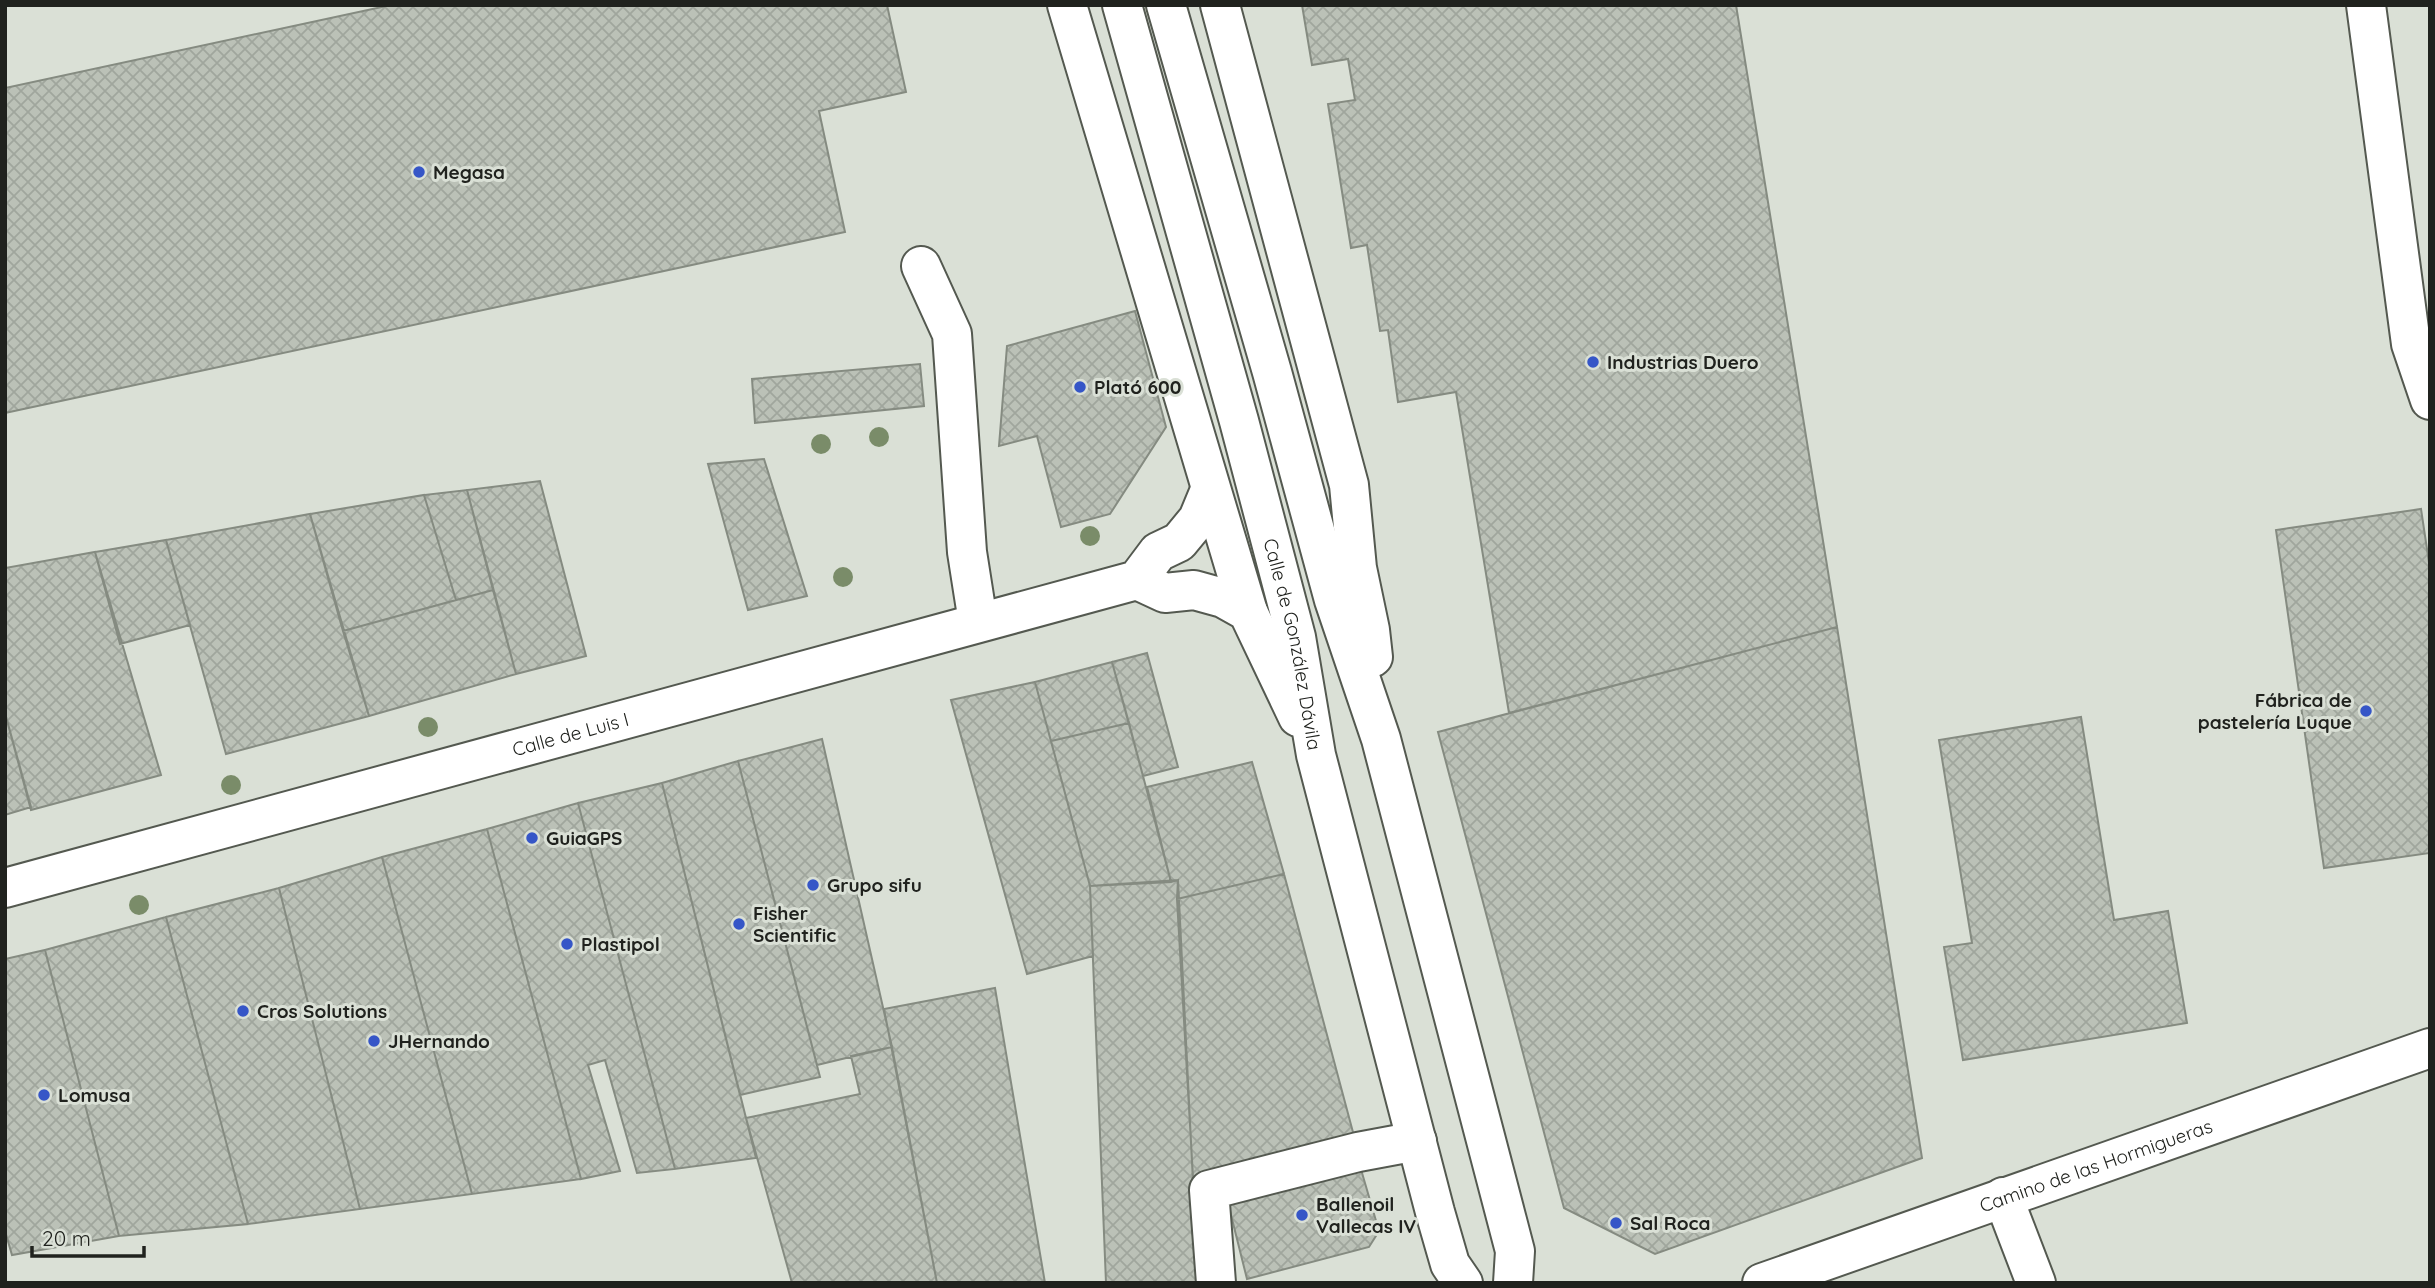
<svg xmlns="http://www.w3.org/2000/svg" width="2435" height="1288" font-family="Quicksand,sans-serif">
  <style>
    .building { fill: url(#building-cross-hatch); stroke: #858b81; stroke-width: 2 }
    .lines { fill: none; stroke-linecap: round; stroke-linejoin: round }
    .minor-casing { stroke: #545950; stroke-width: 42 }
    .minor { stroke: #fff; stroke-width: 38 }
    .tree { fill: #7a8c69 }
    .poi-dot { fill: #3656c7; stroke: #dae0d6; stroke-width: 2.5 }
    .labels { text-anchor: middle; stroke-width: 6; stroke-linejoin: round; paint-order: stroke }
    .poi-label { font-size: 19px; font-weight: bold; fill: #20221e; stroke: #dae0d6; text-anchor: start }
    .street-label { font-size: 19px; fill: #20221e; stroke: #dae0d6 }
  </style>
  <defs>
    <pattern id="building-cross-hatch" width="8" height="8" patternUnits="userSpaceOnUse" patternTransform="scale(1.75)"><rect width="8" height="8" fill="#bbc1b7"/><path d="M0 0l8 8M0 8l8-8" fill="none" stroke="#a0a69d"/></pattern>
  </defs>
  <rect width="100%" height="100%" fill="#dae0d6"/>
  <!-- building -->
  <path class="building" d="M 391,5 L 887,5 L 906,92 L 819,111 L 845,232 L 5,413 L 5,88 Z
    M 1302,5 L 1736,5 L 1837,627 L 1509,713 L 1456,392 L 1398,402 L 1388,330 L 1380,331 L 1367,245 L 1351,248 L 1328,104 L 1355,100 L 1348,59 L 1312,65 Z
    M 1135,311 L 1166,427 L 1110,514 L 1061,527 L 1037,436 L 999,446 L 1007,346 Z
    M 920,364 L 924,406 L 755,423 L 752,379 Z
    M 764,459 L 807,596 L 748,610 L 708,464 Z
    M 540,481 L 586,656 L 516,674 L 467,490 Z
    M 467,490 L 493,590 L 456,600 L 424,495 Z
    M 424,495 L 456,600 L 343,631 L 310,514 Z
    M 2421,509 L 2430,569 L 2430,853 L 2324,868 L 2276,530 Z
    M 310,514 L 369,716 L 226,754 L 166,540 Z
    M 166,540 L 190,625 L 120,644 L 95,552 Z
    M 95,552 L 161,775 L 31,810 L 5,713 L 5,568 Z
    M 493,590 L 516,674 L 369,716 L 343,631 Z
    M 1837,627 L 1922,1158 L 1655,1254 L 1564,1208 L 1438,732 Z
    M 1147,653 L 1178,767 L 1143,776 L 1112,662 Z
    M 1112,662 L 1129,723 L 1051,741 L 1035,682 Z
    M 1035,682 L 1090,886 L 1093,956 L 1027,974 L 951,700 Z
    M 5,713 L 31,807 L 5,815 Z
    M 2081,717 L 2114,920 L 2168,911 L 2187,1023 L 1963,1060 L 1944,947 L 1972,943 L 1939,740 Z
    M 1129,723 L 1171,882 L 1090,886 L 1051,741 Z
    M 822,739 L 892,1047 L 817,1065 L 738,761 Z
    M 738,761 L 820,1077 L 740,1095 L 662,783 Z
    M 1252,762 L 1284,874 L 1177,899 L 1178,880 L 1171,882 L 1147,787 Z
    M 662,783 L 746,1118 L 756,1158 L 675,1169 L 578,803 Z
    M 578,803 L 675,1169 L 637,1173 L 605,1060 L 588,1065 L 620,1171 L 581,1179 L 487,829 Z
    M 487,829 L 581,1179 L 472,1194 L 382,857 Z
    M 382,857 L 472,1194 L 360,1209 L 279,888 Z
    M 1284,874 L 1354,1136 L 1193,1177 L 1177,899 Z
    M 1178,880 L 1198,1283 L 1106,1283 L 1090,886 Z
    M 279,888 L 360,1209 L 248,1224 L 166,917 Z
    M 166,917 L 248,1224 L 119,1236 L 45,950 Z
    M 45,950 L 119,1236 L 12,1255 L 5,1231 L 5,959 Z
    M 995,988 L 1045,1283 L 937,1283 L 884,1009 Z
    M 892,1047 L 937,1283 L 792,1283 L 746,1118 L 860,1094 L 851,1056 Z
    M 1360,1166 L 1379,1231 L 1369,1247 L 1247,1279 L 1227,1199 Z"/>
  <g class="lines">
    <defs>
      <g id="minor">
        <path d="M 1067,5 L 1248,612"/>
        <path id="s1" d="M 1122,5 L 1239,421 L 1296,637 L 1316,755 L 1435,1212 L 1450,1264 L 1463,1283"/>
        <path d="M 1166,5 L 1272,372 L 1334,600 L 1381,739 L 1515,1251 L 1513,1283"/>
        <path d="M 1220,5 L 1349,485 L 1357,568 L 1370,630 L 1373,657"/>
        <path d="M 2366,5 L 2411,344 L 2430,400"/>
        <path d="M 921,266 L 952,334 L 967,552 L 978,622"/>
        <path d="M 1137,580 L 1165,593 L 1194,590 L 1223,598 L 1248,612 L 1298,717"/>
        <path id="s2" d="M 5,888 L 1137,580 L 1158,552 L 1179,542 L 1198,519 L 1210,490"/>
        <path d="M 2003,1197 L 2036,1283"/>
        <path d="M 1216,1283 L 1209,1190 L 1358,1152 L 1417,1141"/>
        <path id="s3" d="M 1762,1283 L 2430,1048"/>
      </g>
    </defs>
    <!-- minor casing -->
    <use href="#minor" class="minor-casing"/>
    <!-- minor -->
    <use href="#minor" class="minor"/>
  </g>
  <!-- trees -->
  <g class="tree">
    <circle cx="879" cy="437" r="10"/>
    <circle cx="821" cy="444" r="10"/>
    <circle cx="1090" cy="536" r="10"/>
    <circle cx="843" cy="577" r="10"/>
    <circle cx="428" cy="727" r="10"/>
    <circle cx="231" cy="785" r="10"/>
    <circle cx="139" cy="905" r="10"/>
  </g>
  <!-- markers -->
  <g class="poi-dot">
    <circle cx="419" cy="172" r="7"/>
    <circle cx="1593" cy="362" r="7"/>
    <circle cx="1080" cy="387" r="7"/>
    <circle cx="2366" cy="711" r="7"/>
    <circle cx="532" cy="838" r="7"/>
    <circle cx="813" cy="885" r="7"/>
    <circle cx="739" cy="924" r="7"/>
    <circle cx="567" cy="944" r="7"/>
    <circle cx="243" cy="1011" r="7"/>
    <circle cx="374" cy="1041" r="7"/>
    <circle cx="44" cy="1095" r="7"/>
    <circle cx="1302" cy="1215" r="7"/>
    <circle cx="1616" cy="1223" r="7"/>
  </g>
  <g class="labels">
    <!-- poi labels -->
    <g class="poi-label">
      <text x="433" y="179">Megasa</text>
      <text x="1607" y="369">Industrias Duero</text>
      <text x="1094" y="394">Plató 600</text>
      <text x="2352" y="707" text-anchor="end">Fábrica de<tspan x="2352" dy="22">pastelería Luque</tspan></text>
      <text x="546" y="845">GuiaGPS</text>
      <text x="827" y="892">Grupo sifu</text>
      <text x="753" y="920">Fisher<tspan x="753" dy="22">Scientific</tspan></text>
      <text x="581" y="951">Plastipol</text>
      <text x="257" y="1018">Cros Solutions</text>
      <text x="388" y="1048">JHernando</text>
      <text x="58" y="1102">Lomusa</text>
      <text x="1316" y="1211">Ballenoil<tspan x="1316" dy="22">Vallecas IV</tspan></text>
      <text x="1630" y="1230">Sal Roca</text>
    </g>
    <!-- street labels -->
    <g class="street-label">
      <text dy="7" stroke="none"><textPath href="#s1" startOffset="662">Calle de González Dávila</textPath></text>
      <text dy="7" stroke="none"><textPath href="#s2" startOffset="586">Calle de Luis I</textPath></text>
      <text dy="7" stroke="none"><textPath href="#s3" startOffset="354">Camino de las Hormigueras</textPath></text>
    </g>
  </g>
  <!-- border -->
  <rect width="2435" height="1288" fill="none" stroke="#20221e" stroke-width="14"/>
  <!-- scale -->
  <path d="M32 1246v10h112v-10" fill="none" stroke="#20221e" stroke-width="3.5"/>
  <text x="42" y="1246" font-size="21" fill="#20221e" stroke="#dae0d6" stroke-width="5" paint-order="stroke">20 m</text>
</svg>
